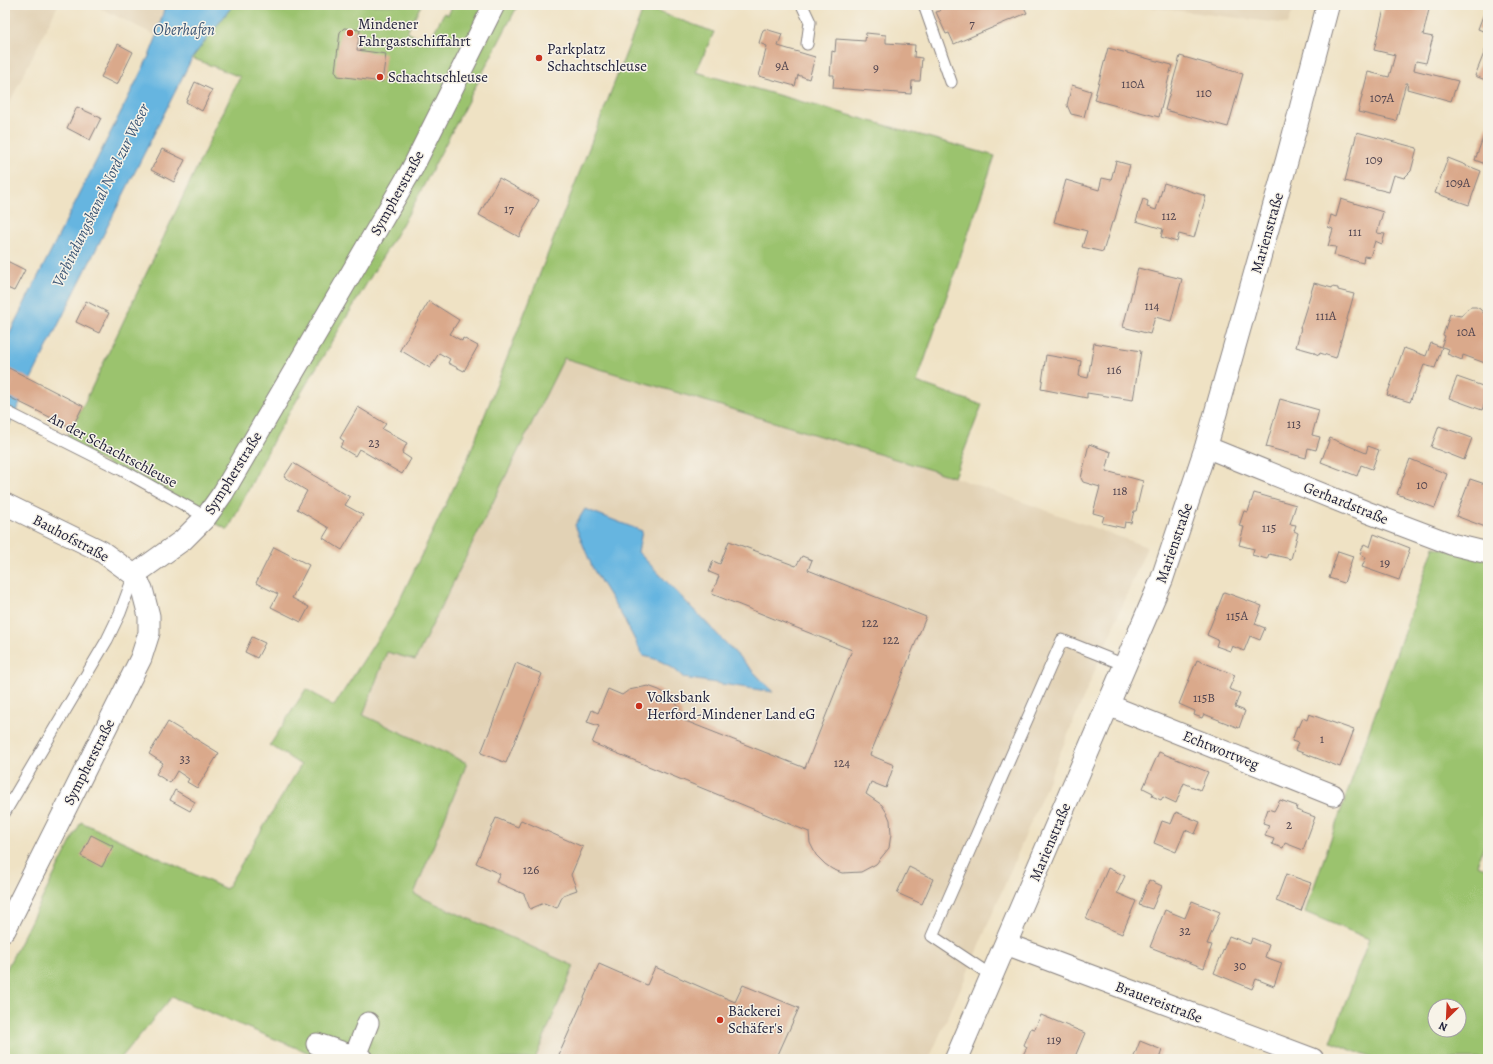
<svg xmlns="http://www.w3.org/2000/svg" width="1493" height="1064" font-family="Alegreya,serif">
  <style>
    .built { fill: #e2d2b5 }
    .green { fill: #9bc36e; stroke: #5e7254; fill-rule: evenodd }
    .water { fill: #66b5e0; stroke: #446c8e }
    .building { fill: #daa98b }
    .lines { fill: none; stroke-linecap: round; stroke-linejoin: round }
    .lane-casing { stroke: #888280; stroke-width: 13 }
    .street-casing { stroke: #888280; stroke-width: 23 }
    .primary-casing { stroke: #888280; stroke-width: 24 }
    .lane { stroke: #fff; stroke-width: 11 }
    .street { stroke: #fff; stroke-width: 21 }
    .primary { stroke: #fff; stroke-width: 22 }
    .poi-dot { fill: #c8321e; stroke: #f7f3e8; stroke-width: 1.5 }
    .labels { text-anchor: middle; stroke-width: 3; stroke-linejoin: round; paint-order: stroke }
    .number-label { font-size: 13px; fill: #50444f }
    .poi-label { font-size: 15px; fill: #22223b; stroke: #f7f3e8; text-anchor: start }
    .street-label { font-size: 15px; fill: #22223b; stroke: #f7f3e8 }
    .water-label { font-size: 16px; font-style: italic; fill: #3a5575; stroke: #f7f3e8 }
  </style>
  <rect width="100%" height="100%" fill="#f7f3e8"/>
  <filter id="ink" filterUnits="userSpaceOnUse"><feTurbulence type="fractalNoise" baseFrequency=".025" numOctaves="2"/><feDisplacementMap in="SourceGraphic" scale="8" xChannelSelector="R" yChannelSelector="G"/><feConvolveMatrix kernelMatrix="1 2 1 2 8 2 1 2 1" color-interpolation-filters="sRGB"/></filter>
  <filter id="wash" filterUnits="userSpaceOnUse"><feTurbulence type="fractalNoise" baseFrequency=".012" numOctaves="4" result="noise"/><feDisplacementMap in="SourceGraphic" scale="16" xChannelSelector="R" yChannelSelector="G"/><feGaussianBlur stdDeviation="0.9" result="paint"/><feColorMatrix in="noise" values="0 0 0 0 0 0 0 0 0 0 0 0 0 0 0 0 0 1.4 0 .05"/><feComposite in="paint" operator="in"/></filter>
  <g filter="url(#wash)">
    <rect width="100%" height="100%" fill="#efe2c4"/>
    <!-- built -->
    <path class="built" d="M 5,5 L 58,5 L 5,112 Z
      M 94,5 L 165,5 L 157,36 Z
      M 1132,5 L 1295,5 L 1288,24 Z
      M 563,358 L 954,477 L 1147,547 L 967,974 L 929,1059 L 535,1059 L 574,966 L 414,894 L 467,764 L 363,715 L 388,652 L 415,660 Z"/>
    <!-- green -->
    <path class="green" d="M 233,5 L 421,5 L 407,32 L 428,43 L 444,13 L 448,15 L 453,5 L 518,5 L 413,206 L 276,435 L 228,530 L 65,441 L 83,406 L 240,77 L 192,58 Z
      M 644,7 L 714,32 L 696,72 L 995,156 L 917,382 L 982,405 L 954,477 L 564,358 L 415,660 L 387,652 L 363,715 L 467,763 L 414,894 L 574,966 L 535,1059 L 324,1059 L 172,997 L 120,1059 L 5,1059 L 5,972 L 81,822 L 226,889 L 301,765 L 270,745 L 306,689 L 334,706 L 392,616 L 468,458 Z
      M 1434,547 L 1488,560 L 1488,835 L 1477,865 L 1488,869 L 1488,1059 L 1374,1059 L 1331,1042 L 1369,939 L 1305,912 ZM 1435,1006 L 1459,1006 L 1459,1030 L 1435,1030 Z"/>
    <!-- water -->
    <path class="water" d="M 165,5 L 233,5 L 192,58 L 31,379 L 5,434 L 5,342 L 149,56 L 157,36 Z
      M 585,509 L 642,531 L 638,552 L 773,692 L 684,678 C 672,666 660,659 643,656 L 624,619 L 593,569 L 575,525 Z"/>
    <g id="blocks">
      <!-- building -->
      <path class="building" d="M 937,5 L 1023,5 L 1027,13 L 954,44 L 949,33 L 946,34 L 936,12 L 940,11 Z
        M 1385,5 L 1430,5 L 1423,35 L 1433,37 L 1426,63 L 1416,61 L 1414,70 L 1458,81 L 1451,101 L 1407,89 L 1408,83 L 1406,83 L 1396,121 L 1358,112 L 1368,72 L 1389,77 L 1395,55 L 1374,50 Z
        M 1487,5 L 1488,6 L 1488,33 L 1478,29 Z
        M 344,28 L 360,30 L 357,50 L 386,54 L 382,82 L 338,76 L 335,71 L 340,32 Z
        M 765,29 L 782,34 L 778,46 L 815,57 L 809,79 L 798,75 L 795,86 L 759,76 L 767,46 L 759,43 L 763,30 Z
        M 866,33 L 886,35 L 886,43 L 915,45 L 914,57 L 922,58 L 920,81 L 912,81 L 911,94 L 833,88 L 834,75 L 830,75 L 832,51 L 835,52 L 836,39 L 865,41 Z
        M 1488,43 L 1488,81 L 1475,76 Z
        M 118,44 L 133,52 L 117,85 L 101,77 Z
        M 1108,48 L 1172,65 L 1159,117 L 1094,100 Z
        M 1180,56 L 1243,74 L 1228,127 L 1165,110 Z
        M 195,82 L 212,90 L 202,111 L 186,102 Z
        M 1072,85 L 1091,91 L 1084,117 L 1071,114 L 1067,105 Z
        M 77,107 L 101,118 L 90,140 L 67,128 Z
        M 1488,124 L 1488,165 L 1475,160 Z
        M 1357,132 L 1417,148 L 1411,171 L 1404,178 L 1394,175 L 1389,192 L 1345,181 Z
        M 162,149 L 185,160 L 174,182 L 151,170 Z
        M 1448,158 L 1481,171 L 1469,205 L 1435,193 Z
        M 1116,161 L 1130,165 L 1114,222 L 1112,222 L 1103,252 L 1082,247 L 1087,231 L 1054,222 L 1066,180 L 1099,190 L 1102,178 L 1111,180 Z
        M 499,178 L 539,200 L 519,237 L 479,215 Z
        M 1164,183 L 1206,196 L 1194,238 L 1179,234 L 1177,242 L 1161,237 L 1163,229 L 1136,221 L 1143,199 L 1148,201 L 1147,207 L 1156,210 Z
        M 1341,199 L 1383,212 L 1377,233 L 1385,234 L 1382,244 L 1375,241 L 1370,257 L 1364,256 L 1363,263 L 1334,255 L 1336,247 L 1328,246 L 1333,229 L 1328,227 L 1331,215 L 1336,217 Z
        M 5,260 L 25,270 L 14,291 L 5,287 Z
        M 1138,268 L 1182,279 L 1171,321 L 1155,317 L 1150,334 L 1123,327 Z
        M 1314,283 L 1332,288 L 1332,287 L 1338,288 L 1338,290 L 1354,294 L 1336,358 L 1320,353 L 1319,355 L 1314,353 L 1314,352 L 1296,347 L 1301,328 L 1300,328 Z
        M 86,301 L 109,313 L 99,333 L 76,322 Z
        M 429,301 L 459,320 L 450,334 L 462,341 L 463,338 L 478,346 L 464,371 L 448,363 L 450,359 L 439,353 L 430,368 L 400,350 Z
        M 1471,307 L 1476,307 L 1480,309 L 1486,316 L 1485,325 L 1488,326 L 1488,354 L 1485,363 L 1463,355 L 1462,360 L 1447,354 L 1449,349 L 1442,347 L 1435,368 L 1424,365 L 1410,402 L 1387,395 L 1404,348 L 1426,356 L 1431,343 L 1441,347 L 1445,336 L 1443,335 L 1450,314 L 1461,316 L 1467,309 Z
        M 1094,343 L 1141,351 L 1133,400 L 1087,393 L 1087,398 L 1041,389 L 1046,355 L 1081,361 L 1079,376 L 1088,378 Z
        M 5,366 L 83,406 L 72,428 L 5,395 Z
        M 1457,377 L 1488,388 L 1488,395 L 1482,410 L 1449,398 Z
        M 1280,399 L 1319,410 L 1312,435 L 1320,437 L 1316,450 L 1308,448 L 1306,458 L 1266,447 Z
        M 358,407 L 386,424 L 382,429 L 407,443 L 402,453 L 411,459 L 402,474 L 359,449 L 355,456 L 340,447 L 344,441 L 340,438 Z
        M 1439,426 L 1472,438 L 1464,460 L 1431,447 Z
        M 1330,438 L 1366,453 L 1368,446 L 1379,450 L 1372,469 L 1361,465 L 1357,476 L 1321,462 Z
        M 1089,444 L 1111,452 L 1106,471 L 1143,481 L 1136,511 L 1134,511 L 1131,523 L 1125,522 L 1124,528 L 1102,523 L 1104,516 L 1093,513 L 1100,487 L 1083,482 L 1081,478 Z
        M 1410,459 L 1447,474 L 1435,508 L 1397,494 Z
        M 293,463 L 350,497 L 345,505 L 363,515 L 342,550 L 323,538 L 329,528 L 297,509 L 307,491 L 284,477 Z
        M 1470,479 L 1488,485 L 1488,528 L 1456,516 Z
        M 1254,493 L 1296,505 L 1290,524 L 1296,525 L 1294,531 L 1298,533 L 1291,559 L 1269,554 L 1267,559 L 1252,555 L 1254,549 L 1239,545 L 1244,527 L 1239,526 L 1244,511 L 1248,512 Z
        M 1374,534 L 1410,548 L 1399,580 L 1362,567 L 1366,557 L 1360,554 L 1364,544 L 1370,547 Z
        M 729,541 L 796,566 L 802,556 L 812,560 L 808,570 L 926,617 L 870,755 L 894,765 L 886,788 L 871,782 L 866,794 L 882,805 L 887,813 L 890,820 L 891,834 L 889,848 L 876,864 L 861,872 L 842,873 L 832,869 L 825,864 L 816,855 L 810,843 L 809,832 L 592,743 L 599,726 L 587,722 L 592,710 L 598,713 L 608,689 L 622,695 L 629,690 L 648,686 L 659,690 L 668,695 L 676,703 L 681,712 L 683,720 L 805,768 L 852,650 L 712,594 L 719,576 L 709,572 L 713,561 L 720,564 Z
        M 274,547 L 309,565 L 292,598 L 309,607 L 301,622 L 271,607 L 278,594 L 256,583 Z
        M 1338,551 L 1353,556 L 1344,583 L 1329,578 Z
        M 1224,592 L 1262,606 L 1255,624 L 1265,628 L 1260,640 L 1250,636 L 1244,651 L 1232,646 L 1230,651 L 1216,646 L 1218,640 L 1207,635 Z
        M 252,637 L 265,643 L 257,658 L 245,652 Z
        M 1197,660 L 1235,675 L 1229,689 L 1240,693 L 1235,707 L 1245,711 L 1239,728 L 1204,714 L 1202,718 L 1194,715 L 1195,711 L 1179,704 Z
        M 516,663 L 542,674 L 506,763 L 481,753 Z
        M 1309,714 L 1354,730 L 1340,767 L 1295,750 L 1298,743 L 1292,741 L 1297,726 L 1299,727 L 1303,718 L 1307,720 Z
        M 168,722 L 219,753 L 197,788 L 187,782 L 189,779 L 177,771 L 170,783 L 156,774 L 163,763 L 149,754 Z
        M 1159,752 L 1208,772 L 1200,790 L 1184,783 L 1176,803 L 1163,797 L 1161,800 L 1152,796 L 1153,793 L 1143,788 Z
        M 175,790 L 195,802 L 190,811 L 170,800 Z
        M 1280,800 L 1297,806 L 1296,810 L 1315,817 L 1303,850 L 1285,843 L 1283,848 L 1272,844 L 1274,839 L 1265,836 L 1269,825 L 1263,823 L 1268,809 L 1274,811 Z
        M 1176,812 L 1200,822 L 1195,834 L 1185,830 L 1176,852 L 1154,843 L 1162,821 L 1171,824 Z
        M 496,818 L 518,827 L 521,820 L 583,847 L 571,875 L 577,890 L 563,895 L 557,908 L 544,903 L 530,909 L 524,894 L 496,882 L 500,874 L 476,863 Z
        M 91,835 L 113,846 L 102,867 L 81,856 Z
        M 909,867 L 933,879 L 922,904 L 897,893 Z
        M 1108,868 L 1125,876 L 1117,893 L 1136,901 L 1122,934 L 1086,919 Z
        M 1286,874 L 1311,883 L 1301,911 L 1276,901 Z
        M 1149,880 L 1162,886 L 1152,909 L 1139,905 Z
        M 1192,901 L 1220,912 L 1207,944 L 1212,945 L 1204,968 L 1150,947 L 1165,910 L 1185,918 Z
        M 1229,936 L 1250,944 L 1252,938 L 1269,945 L 1265,957 L 1282,963 L 1274,986 L 1256,979 L 1252,989 L 1214,973 Z
        M 599,964 L 647,985 L 655,967 L 735,1002 L 743,985 L 799,1008 L 776,1059 L 557,1059 Z
        M 1041,1015 L 1085,1033 L 1074,1059 L 1021,1059 L 1027,1047 L 1024,1045 L 1031,1028 L 1035,1029 Z
        M 1140,1041 L 1162,1050 L 1159,1059 L 1133,1059 Z"/>
    </g>
  </g>
  <g filter="url(#ink)">
    <use href="#blocks" fill-opacity="0" stroke="#888280" stroke-width="1"/>
    <g class="lines">
      <defs>
        <path id="lane" d="M 802,5 L 810,22 L 807,44
          M 924,5 L 951,82
          M 5,411 L 122,470 L 206,517
          M 5,812 L 107,640 L 120,613 L 134,575
          M 992,976 L 932,936 L 1062,640 L 1125,665"/>
        <path id="street" d="M 1206,447 L 1364,511 L 1451,544 L 1488,553
          M 5,504 L 101,551 L 134,575 L 142,589 L 149,616 L 149,633 L 141,658 L 5,930
          M 134,575 L 183,540 L 206,517 L 223,493 L 412,169 L 494,5
          M 1108,705 L 1333,795
          M 1006,944 L 1313,1059
          M 317,1044 L 362,1059
          M 355,1056 L 368,1023"/>
        <path id="primary" d="M 956,1059 L 1162,579 L 1206,447 L 1287,160 L 1328,5"/>
      </defs>
      <!-- lane casing -->
      <use href="#lane" class="lane-casing"/>
      <!-- street casing -->
      <use href="#street" class="street-casing"/>
      <!-- primary casing -->
      <use href="#primary" class="primary-casing"/>
      <!-- lane -->
      <use href="#lane" class="lane"/>
      <!-- street -->
      <use href="#street" class="street"/>
      <!-- primary -->
      <use href="#primary" class="primary"/>
    </g>
  </g>
  <!-- markers -->
  <g class="poi-dot">
    <circle cx="350" cy="33" r="4"/>
    <circle cx="539" cy="58" r="4"/>
    <circle cx="380" cy="77" r="4"/>
    <circle cx="639" cy="706" r="4"/>
    <circle cx="720" cy="1020" r="4"/>
  </g>
  <g class="labels">
    <!-- number labels -->
    <g class="number-label">
      <text x="972" y="28">7</text>
      <text x="782" y="70">9A</text>
      <text x="876" y="72">9</text>
      <text x="1133" y="88">110A</text>
      <text x="1204" y="97">110</text>
      <text x="1382" y="102">107A</text>
      <text x="1374" y="164">109</text>
      <text x="1458" y="187">109A</text>
      <text x="509" y="213">17</text>
      <text x="1169" y="220">112</text>
      <text x="1355" y="236">111</text>
      <text x="1152" y="310">114</text>
      <text x="1326" y="320">111A</text>
      <text x="1466" y="336">10A</text>
      <text x="1114" y="374">116</text>
      <text x="1294" y="428">113</text>
      <text x="374" y="447">23</text>
      <text x="1422" y="489">10</text>
      <text x="1120" y="495">118</text>
      <text x="1269" y="532">115</text>
      <text x="1385" y="567">19</text>
      <text x="1237" y="620">115A</text>
      <text x="870" y="627">122</text>
      <text x="891" y="644">122</text>
      <text x="1204" y="702">115B</text>
      <text x="1322" y="743">1</text>
      <text x="185" y="763">33</text>
      <text x="842" y="767">124</text>
      <text x="1289" y="829">2</text>
      <text x="531" y="874">126</text>
      <text x="1185" y="935">32</text>
      <text x="1240" y="970">30</text>
      <text x="1054" y="1044">119</text>
    </g>
    <!-- poi labels -->
    <g class="poi-label">
      <text x="358" y="29">Mindener<tspan x="358" dy="17">Fahrgastschiffahrt</tspan></text>
      <text x="547" y="54">Parkplatz<tspan x="547" dy="17">Schachtschleuse</tspan></text>
      <text x="388" y="82">Schachtschleuse</text>
      <text x="647" y="702">Volksbank<tspan x="647" dy="17">Herford-Mindener Land eG</tspan></text>
      <text x="728" y="1016">Bäckerei<tspan x="728" dy="17">Schäfer's</tspan></text>
    </g>
    <!-- street labels -->
    <g class="street-label">
      <text transform="translate(397 193) rotate(-61)" y="5">Sympherstraße</text>
      <text transform="translate(1267 233) rotate(-74)" y="5">Marienstraße</text>
      <text transform="translate(113 450) rotate(28)" y="5">An der Schachtschleuse</text>
      <text transform="translate(233 473) rotate(-58)" y="5">Sympherstraße</text>
      <text transform="translate(1346 503) rotate(22)" y="5">Gerhardstraße</text>
      <text transform="translate(71 538) rotate(28)" y="5">Bauhofstraße</text>
      <text transform="translate(1174 543) rotate(-71)" y="5">Marienstraße</text>
      <text transform="translate(1221 750) rotate(22)" y="5">Echtwortweg</text>
      <text transform="translate(89 762) rotate(-63)" y="5">Sympherstraße</text>
      <text transform="translate(1050 842) rotate(-67)" y="5">Marienstraße</text>
      <text transform="translate(1159 1002) rotate(21)" y="5">Brauereistraße</text>
    </g>
    <!-- water labels -->
    <g class="water-label">
      <text x="184" y="35">Oberhafen</text>
      <text transform="translate(100 195) rotate(-64)" y="6">Verbindungskanal Nord zur Weser</text>
    </g>
  </g>
  <!-- margin -->
  <rect width="1493" height="1064" fill="none" stroke="#f7f3e8" stroke-width="20"/>
  <!-- north arrow -->
  <g transform="translate(1447 1018) rotate(204)"><circle r="19" fill="#f7f3e8" stroke="#a29fa3"/>
  <path d="M0-3L7 15L0 10L-7 15Z" fill="#c8321e"/>
  <text y="-6" font-size="11" font-weight="bold" text-anchor="middle" fill="#22223b">N</text>
  </g>
</svg>
